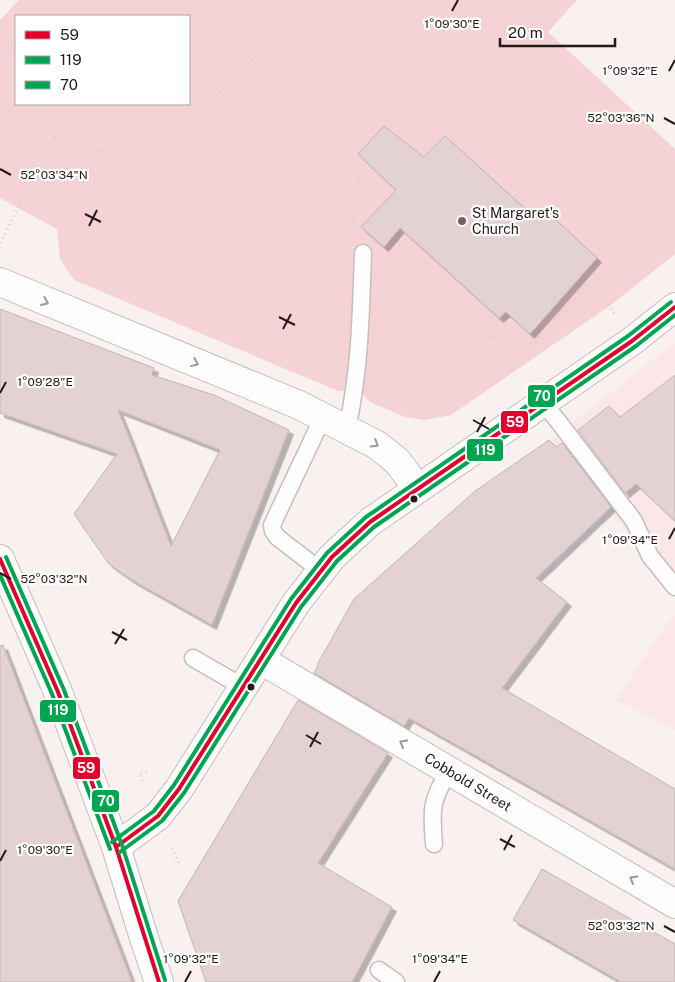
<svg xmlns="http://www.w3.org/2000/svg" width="675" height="982" font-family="'Public Sans',sans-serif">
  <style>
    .built { fill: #fbe6e8 }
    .green { fill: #f5d2d4; fill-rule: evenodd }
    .building { fill: #e4d2d3; stroke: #c1b6b7; fill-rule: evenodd; filter: url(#shadow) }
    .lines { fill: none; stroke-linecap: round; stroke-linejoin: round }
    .lane-casing { stroke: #c8bcbc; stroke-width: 19 }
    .street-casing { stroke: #c8bcbc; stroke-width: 30 }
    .secondary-casing { stroke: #c8bcbc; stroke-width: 30 }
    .primary-casing { stroke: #c8bcbc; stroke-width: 30 }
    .path { stroke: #d4d1d1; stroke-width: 3; stroke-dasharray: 1 4; stroke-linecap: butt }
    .lane { stroke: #fefdfd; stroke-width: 16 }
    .street { stroke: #fefdfd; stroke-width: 28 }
    .secondary { stroke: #fefdfd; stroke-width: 28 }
    .primary { stroke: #fefdfd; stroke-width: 28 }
    .bus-1-casing { stroke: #fff; stroke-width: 8 }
    .bus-2-casing { stroke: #fff; stroke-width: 8 }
    .bus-3-casing { stroke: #fff; stroke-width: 8 }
    .bus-1 { stroke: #e4002b; stroke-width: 4 }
    .bus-2 { stroke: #00a54f; stroke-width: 4 }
    .bus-3 { stroke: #00a651; stroke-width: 4 }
    .oneway { stroke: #9d9697 }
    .ticks { fill: none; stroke: #27181a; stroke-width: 2 }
    .poi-dot { fill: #706465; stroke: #fff; stroke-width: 2 }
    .bus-dot { fill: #27181a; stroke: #fff; stroke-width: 2 }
    .labels { text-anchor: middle; stroke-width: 4.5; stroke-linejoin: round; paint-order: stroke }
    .poi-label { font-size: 14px; fill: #27181a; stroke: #fff; text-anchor: start }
    .street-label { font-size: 14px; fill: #27181a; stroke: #fff }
    .ticks-label { font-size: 12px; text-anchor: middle; fill: #27181a; stroke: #fff; stroke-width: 4.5; stroke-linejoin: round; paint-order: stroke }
    .line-badge { stroke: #fff; stroke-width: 2 }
    .badge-label { font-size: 14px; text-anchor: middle; font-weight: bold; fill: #fff }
  </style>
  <defs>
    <filter id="shadow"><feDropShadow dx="4.5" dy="4.5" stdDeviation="0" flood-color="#0004"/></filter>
  </defs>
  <rect width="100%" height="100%" fill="#f9f0f0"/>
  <!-- built -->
  <path class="built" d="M 675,343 L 675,594 L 609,509 L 549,440 Z
    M 675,613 L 675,730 L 616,700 Z"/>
  <!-- green -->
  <path class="green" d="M 19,0 L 577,0 L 548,32 L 675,149 L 675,254 L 611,305 L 451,415 L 424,420 L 405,417 L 370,402 L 358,389 L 338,391 L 74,280 L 60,259 L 57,229 L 0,198 L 0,20 ZM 16,16 L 189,16 L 189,104 L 16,104 Z"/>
  <!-- building -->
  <path class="building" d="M 384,126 L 424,157 L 445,136 L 533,216 L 543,208 L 597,258 L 530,334 L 506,312 L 499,318 L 400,228 L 384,247 L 361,227 L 396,190 L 358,154 Z
    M 0,309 L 154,368 L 152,375 L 214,395 L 289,430 L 212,625 L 132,580 L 109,564 L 74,514 L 117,454 L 0,413 ZM 118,410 L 220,450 L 171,546 L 129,437 Z
    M 675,375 L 675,521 L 636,484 L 625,493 L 578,430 L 609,406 L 620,417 Z
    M 549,440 L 556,447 L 562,443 L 611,507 L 536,578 L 567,602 L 502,688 L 675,789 L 675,869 L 409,718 L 404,726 L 314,673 L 318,666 L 317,665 L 354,599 L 475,491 Z
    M 3,645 L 132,982 L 0,982 L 0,646 Z
    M 298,700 L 388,753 L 318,863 L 392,907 L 352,982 L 206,982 L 178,901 Z
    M 542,869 L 675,944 L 675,982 L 621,982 L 513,920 Z"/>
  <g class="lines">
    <defs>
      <path id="lane" d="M 543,403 L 558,421 L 634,521 L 650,556 L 675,587
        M 347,429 C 360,371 361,312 363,253
        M 321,571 L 277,537 L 273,531 L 272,525 L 323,417
        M 193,658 L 243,687
        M 434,844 C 431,808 431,802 449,770
        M 379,970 L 396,982"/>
      <path id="street" d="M 261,660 L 675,904"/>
      <path id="secondary" d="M 0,282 L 299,405 L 377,445 L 397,461 L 418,489
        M 116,847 L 158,816 L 179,789 L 296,603 L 332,557 L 370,522 L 632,341 L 675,307"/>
      <path id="primary" d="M 0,559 L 58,692 L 116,847 L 144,938 L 159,982"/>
    </defs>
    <!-- lane casing -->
    <use href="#lane" class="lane-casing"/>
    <!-- street casing -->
    <use href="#street" class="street-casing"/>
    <!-- secondary casing -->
    <use href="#secondary" class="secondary-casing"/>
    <!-- primary casing -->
    <use href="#primary" class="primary-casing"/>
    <!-- path -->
    <path class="path" d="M 37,16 L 54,0
      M 0,62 L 16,41
      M 55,137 L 92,150 L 121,151 L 164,137 L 200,112 L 312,0
      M 355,227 L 353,217 L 359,171
      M 0,243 L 55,137 L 37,112 L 34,104
      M 392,271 L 509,344 L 534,343 L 586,283 L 596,285 L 614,314
      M 387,349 L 426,372 L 437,376 L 457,361 L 474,339 L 496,337
      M 142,781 L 139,774 L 148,771
      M 172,848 L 180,866"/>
    <!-- lane -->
    <use href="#lane" class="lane"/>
    <!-- street -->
    <use href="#street" class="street"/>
    <!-- secondary -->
    <use href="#secondary" class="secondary"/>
    <!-- primary -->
    <use href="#primary" class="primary"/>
    <defs>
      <path id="bus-1" d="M 0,559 L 58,692 L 116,847 L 159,982
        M 116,847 L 158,816 L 179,789 L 296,603 L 332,557 L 370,522 L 632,341 L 675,307"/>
      <path id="bus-2" d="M 0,575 L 52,694 L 110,849
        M 120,852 L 162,821 L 184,793 L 301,607 L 337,561 L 374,527 L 636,346 L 675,315"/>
      <path id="bus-3" d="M 6,557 L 64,690 L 122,845 L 165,980
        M 112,842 L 154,811 L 174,785 L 291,599 L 327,553 L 366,517 L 628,336 L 671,302"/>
    </defs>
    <!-- bus-1 casing -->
    <use href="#bus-1" class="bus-1-casing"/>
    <!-- bus-2 casing -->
    <use href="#bus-2" class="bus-2-casing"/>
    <!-- bus-3 casing -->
    <use href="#bus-3" class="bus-3-casing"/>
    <!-- bus-1 -->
    <use href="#bus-1" class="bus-1"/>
    <!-- bus-2 -->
    <use href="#bus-2" class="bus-2"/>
    <!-- bus-3 -->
    <use href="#bus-3" class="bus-3"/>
  </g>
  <!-- one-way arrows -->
  <defs><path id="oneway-chevron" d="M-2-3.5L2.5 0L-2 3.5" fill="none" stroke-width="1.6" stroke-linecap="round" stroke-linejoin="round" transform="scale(1.25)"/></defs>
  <g class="oneway">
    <use href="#oneway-chevron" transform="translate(45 302) rotate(23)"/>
    <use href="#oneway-chevron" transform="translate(195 363) rotate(22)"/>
    <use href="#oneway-chevron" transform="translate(375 444) rotate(32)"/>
    <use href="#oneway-chevron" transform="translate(403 743) rotate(-150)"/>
    <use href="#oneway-chevron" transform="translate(633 879) rotate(-150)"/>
  </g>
  <!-- ticks -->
  <path class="ticks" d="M 452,11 L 458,0M 669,71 L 675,60M 664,118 L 675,124M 0,169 L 11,175M 85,214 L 101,222M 89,226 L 97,210M 279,317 L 295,325M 283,329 L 291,314M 0,393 L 6,382M 473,420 L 489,429M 477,432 L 485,417M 669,539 L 675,528M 0,573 L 11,579M 112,632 L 127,640M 115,644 L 124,629M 306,735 L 321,744M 310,747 L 318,732M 500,839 L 515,847M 504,850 L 512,835M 0,861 L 6,850M 664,926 L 675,932M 185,982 L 191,971M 434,982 L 440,971"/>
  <!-- markers -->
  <circle class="poi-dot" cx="462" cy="221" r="5"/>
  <g class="bus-dot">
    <circle cx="414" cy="499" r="4.5"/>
    <circle cx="251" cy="687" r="4.5"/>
  </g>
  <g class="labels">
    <!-- poi labels -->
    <g class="poi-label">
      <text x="472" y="218">St Margaret's<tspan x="472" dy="16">Church</tspan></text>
    </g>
    <!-- street labels -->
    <g class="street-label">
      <text transform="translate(468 782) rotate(31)" y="5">Cobbold Street</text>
    </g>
  </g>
  <g class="ticks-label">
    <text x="452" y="28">1°09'30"E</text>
    <text x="630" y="75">1°09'32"E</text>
    <text x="621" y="122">52°03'36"N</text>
    <text x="54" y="179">52°03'34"N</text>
    <text x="45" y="386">1°09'28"E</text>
    <text x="630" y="544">1°09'34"E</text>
    <text x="54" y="583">52°03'32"N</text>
    <text x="45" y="854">1°09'30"E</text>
    <text x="621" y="930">52°03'32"N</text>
    <text x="191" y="963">1°09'32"E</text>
    <text x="440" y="963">1°09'34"E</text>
  </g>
  <g class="line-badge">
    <rect x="527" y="384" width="29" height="24" rx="5" fill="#00a651"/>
    <rect x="500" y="410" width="29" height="24" rx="5" fill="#e4002b"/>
    <rect x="466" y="438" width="38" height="24" rx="5" fill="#00a54f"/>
    <rect x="39" y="699" width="38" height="24" rx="5" fill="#00a54f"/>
    <rect x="72" y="756" width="29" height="24" rx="5" fill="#e4002b"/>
    <rect x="91" y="789" width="29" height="24" rx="5" fill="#00a651"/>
  </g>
  <g class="badge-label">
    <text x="542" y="401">70</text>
    <text x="515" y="427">59</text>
    <text x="485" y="455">119</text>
    <text x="58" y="715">119</text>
    <text x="86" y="773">59</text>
    <text x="106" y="806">70</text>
  </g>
  <!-- legend -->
  <rect x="15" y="15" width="175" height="90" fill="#ffffff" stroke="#a9a3a3"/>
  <rect x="25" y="31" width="25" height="8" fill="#e4002b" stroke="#a9a3a3"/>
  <text x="60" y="40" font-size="15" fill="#27181a">59</text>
  <rect x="25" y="56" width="25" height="8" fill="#00a54f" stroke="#a9a3a3"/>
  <text x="60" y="65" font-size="15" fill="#27181a">119</text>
  <rect x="25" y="81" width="25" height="8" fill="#00a651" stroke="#a9a3a3"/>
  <text x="60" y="90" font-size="15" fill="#27181a">70</text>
  <!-- scale -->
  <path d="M500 38v8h115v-8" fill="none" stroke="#27181a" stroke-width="2.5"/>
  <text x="508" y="38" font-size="15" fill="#27181a" stroke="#ffffff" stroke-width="4" paint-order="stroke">20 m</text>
</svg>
